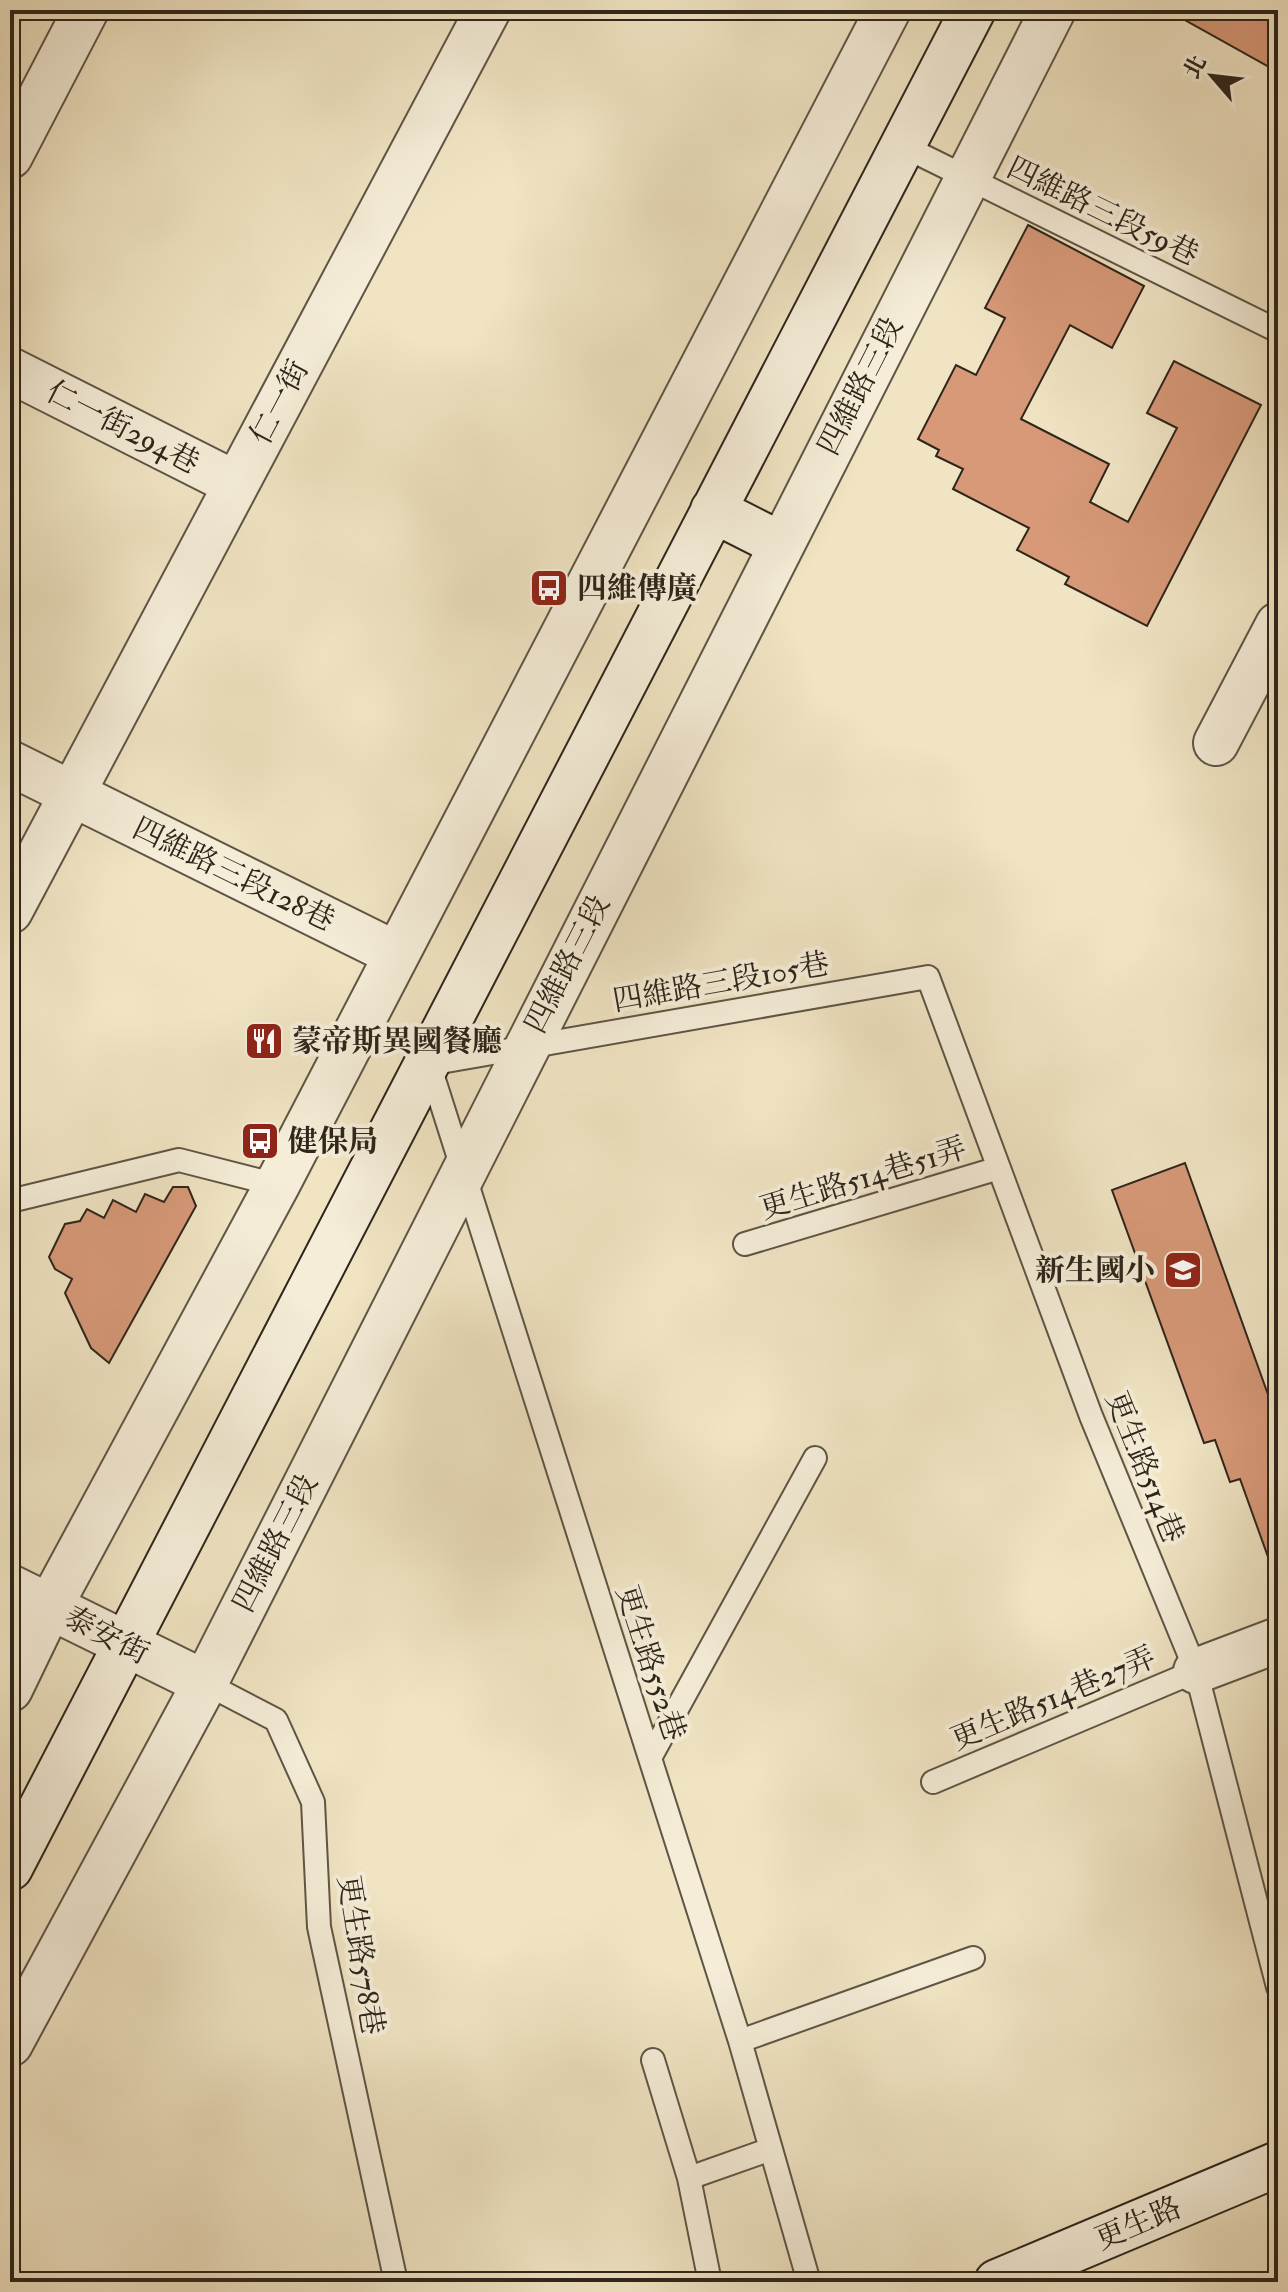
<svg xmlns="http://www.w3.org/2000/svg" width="1288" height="2292" font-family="'IM FELL Double Pica','Noto Serif TC',serif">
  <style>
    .building { fill: #d79978; stroke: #2e251b; stroke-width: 2 }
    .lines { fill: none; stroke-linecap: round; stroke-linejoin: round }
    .lane-casing { stroke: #5e5545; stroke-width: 26 }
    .street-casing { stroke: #5e5545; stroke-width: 48 }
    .secondary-casing { stroke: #2e251b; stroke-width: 48 }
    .lane { stroke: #f5edd8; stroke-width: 22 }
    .street { stroke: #f5edd8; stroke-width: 44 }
    .secondary { stroke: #f5edd8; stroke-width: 44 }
    .labels { text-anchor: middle; stroke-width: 8; stroke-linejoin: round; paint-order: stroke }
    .street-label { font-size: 30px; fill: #2e251b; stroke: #f5edd8 }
    .poi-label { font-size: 30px; font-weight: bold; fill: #2e251b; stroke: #f5edd8; text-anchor: start }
  </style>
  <rect width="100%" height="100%" fill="#f0e4c3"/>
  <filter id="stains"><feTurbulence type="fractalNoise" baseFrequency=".0025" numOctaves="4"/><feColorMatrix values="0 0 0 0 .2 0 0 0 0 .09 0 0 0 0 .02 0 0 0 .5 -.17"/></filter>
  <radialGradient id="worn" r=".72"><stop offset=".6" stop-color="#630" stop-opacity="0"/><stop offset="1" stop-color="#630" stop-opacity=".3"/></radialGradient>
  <!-- building -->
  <path class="building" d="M 1190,10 L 1278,10 L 1278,72 L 1185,20 Z
    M 1028,225 L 1144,286 L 1112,348 L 1070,325 L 1021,419 L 1109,464 L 1090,502 L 1128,522 L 1177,428 L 1147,413 L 1174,361 L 1261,405 L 1147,626 L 1065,584 L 1069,577 L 1017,550 L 1029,528 L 953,489 L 963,469 L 936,456 L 939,450 L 918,439 L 956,365 L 976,375 L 1005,318 L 985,308 Z
    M 1185,1163 L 1275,1414 L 1278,1413 L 1278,1566 L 1272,1568 L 1240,1479 L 1230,1482 L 1215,1440 L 1204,1443 L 1112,1190 Z
    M 173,1187 L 188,1187 L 196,1206 L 109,1363 L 91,1348 L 65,1293 L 72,1279 L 55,1269 L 49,1257 L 65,1224 L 80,1221 L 87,1209 L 104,1218 L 113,1200 L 136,1212 L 145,1194 L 164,1202 Z"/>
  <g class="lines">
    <defs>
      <path id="lane" d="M 903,146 L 1278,331
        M 10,1201 L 179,1160 L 277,1185
        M 745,1244 L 999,1168
        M 205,1683 L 276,1720 L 313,1802 L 319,1927 L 396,2282
        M 650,1758 L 815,1458
        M 933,1782 L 1196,1671
        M 740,2041 L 973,1958
        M 653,2060 L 689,2178 L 710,2282
        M 689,2178 L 771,2149
        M 809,2282 L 740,2041 L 429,1064 L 928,977 L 1091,1416 L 1196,1671 L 1278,1987"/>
      <path id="street" d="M 10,156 L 86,10
        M 10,370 L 236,484
        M 1216,743 L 1278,625
        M 10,763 L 396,954
        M 10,911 L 488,10
        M 10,1587 L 205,1683
        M 1196,1671 L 1278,1640
        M 10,1689 L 50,1606 L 277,1185 L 888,10
        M 10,2044 L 205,1683 L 1053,10"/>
      <path id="secondary" d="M 713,510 L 780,544
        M 10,1868 L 973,10
        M 997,2282 L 1278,2164"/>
    </defs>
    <!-- lane casing -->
    <use href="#lane" class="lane-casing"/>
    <!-- street casing -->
    <use href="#street" class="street-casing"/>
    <!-- secondary casing -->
    <use href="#secondary" class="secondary-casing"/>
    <!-- lane -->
    <use href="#lane" class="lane"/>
    <!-- street -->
    <use href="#street" class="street"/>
    <!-- secondary -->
    <use href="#secondary" class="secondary"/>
  </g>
  <!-- icons -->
  <defs>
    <symbol id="bus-square" viewBox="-11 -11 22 22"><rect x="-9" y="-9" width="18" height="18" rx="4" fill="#8f2418" stroke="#f5edd8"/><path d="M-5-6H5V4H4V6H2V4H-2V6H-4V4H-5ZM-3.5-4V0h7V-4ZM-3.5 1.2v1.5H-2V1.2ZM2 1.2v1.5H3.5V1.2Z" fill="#fff"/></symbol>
    <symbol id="restaurant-square" viewBox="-11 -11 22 22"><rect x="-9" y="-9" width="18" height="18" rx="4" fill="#8f2418" stroke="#f5edd8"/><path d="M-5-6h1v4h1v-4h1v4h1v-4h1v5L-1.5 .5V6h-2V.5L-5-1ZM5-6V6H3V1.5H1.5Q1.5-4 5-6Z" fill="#fff"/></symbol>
    <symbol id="school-square" viewBox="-11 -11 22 22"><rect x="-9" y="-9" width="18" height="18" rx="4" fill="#8f2418" stroke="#f5edd8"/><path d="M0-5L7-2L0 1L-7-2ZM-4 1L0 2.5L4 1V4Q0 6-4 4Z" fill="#fff"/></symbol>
  </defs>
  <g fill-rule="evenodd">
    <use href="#bus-square" x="527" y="566" width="44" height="44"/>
    <use href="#restaurant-square" x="242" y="1019" width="44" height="44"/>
    <use href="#bus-square" x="238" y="1119" width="44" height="44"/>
    <use href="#school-square" x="1161" y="1248" width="44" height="44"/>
  </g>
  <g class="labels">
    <!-- street labels -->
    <g class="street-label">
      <text transform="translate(1103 211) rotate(26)" y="10">四維路三段59巷</text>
      <text transform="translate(860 386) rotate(-63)" y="10">四維路三段</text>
      <text transform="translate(279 402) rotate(-62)" y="10">仁一街</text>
      <text transform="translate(123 427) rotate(27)" y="10">仁一街294巷</text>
      <text transform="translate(234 874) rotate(26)" y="10">四維路三段128巷</text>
      <text transform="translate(567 964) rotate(-63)" y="10">四維路三段</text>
      <text transform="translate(721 982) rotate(-10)" y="10">四維路三段105巷</text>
      <text transform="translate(863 1178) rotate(-17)" y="10">更生路514巷51弄</text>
      <text transform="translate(1145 1467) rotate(68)" y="10">更生路514巷</text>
      <text transform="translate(275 1543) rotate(-63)" y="10">四維路三段</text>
      <text transform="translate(107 1635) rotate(27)" y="10">泰安街</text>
      <text transform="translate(651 1663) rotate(72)" y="10">更生路552巷</text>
      <text transform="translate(1053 1698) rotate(-23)" y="10">更生路514巷27弄</text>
      <text transform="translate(361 1955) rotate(81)" y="10">更生路578巷</text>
      <text transform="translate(1138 2223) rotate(-23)" y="10">更生路</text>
    </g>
    <!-- poi labels -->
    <g class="poi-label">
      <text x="577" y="598">四維傳廣</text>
      <text x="292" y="1051">蒙帝斯異國餐廳</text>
      <text x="288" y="1151">健保局</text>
      <text x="1155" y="1280" text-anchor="end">新生國小</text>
    </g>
  </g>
  <!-- margin -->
  <rect width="1288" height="2292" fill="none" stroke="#f0e4c3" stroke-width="40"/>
  <rect x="12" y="12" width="1264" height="2268" fill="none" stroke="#2e251b" stroke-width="4"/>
  <rect x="20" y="20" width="1248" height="2252" fill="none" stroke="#2e251b" stroke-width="2"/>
  <!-- north arrow -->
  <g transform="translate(1212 76) rotate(298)" stroke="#f5edd8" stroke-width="6" paint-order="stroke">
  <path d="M0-6L14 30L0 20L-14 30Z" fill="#2e251b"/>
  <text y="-12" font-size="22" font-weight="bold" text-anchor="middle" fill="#2e251b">北</text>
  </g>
  <rect width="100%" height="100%" filter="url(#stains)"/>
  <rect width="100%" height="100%" fill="url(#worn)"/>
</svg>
